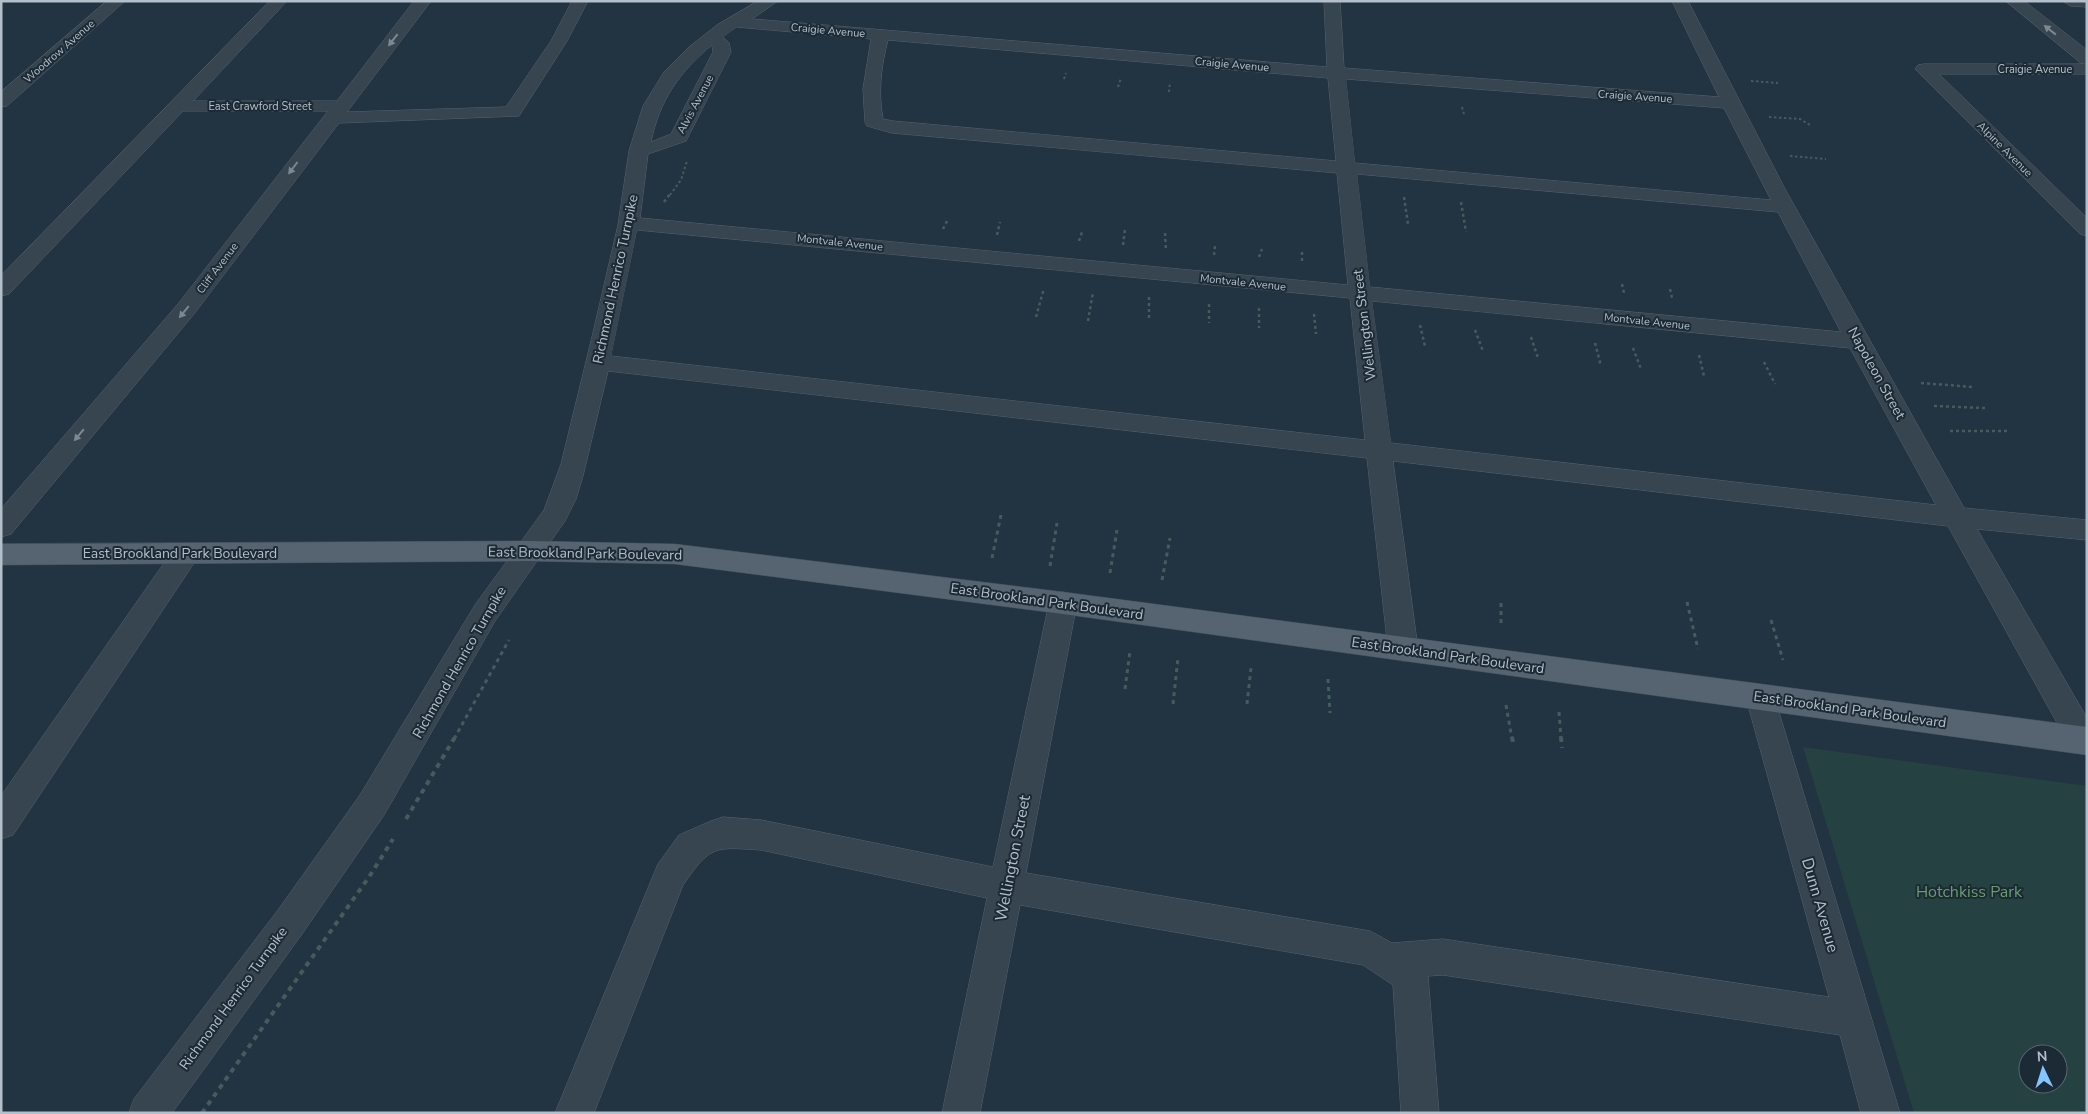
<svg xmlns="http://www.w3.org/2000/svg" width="2088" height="1114" font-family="'Nunito Sans',sans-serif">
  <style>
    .green { fill: #254141; fill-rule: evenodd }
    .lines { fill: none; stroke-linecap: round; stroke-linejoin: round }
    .minor-casing { stroke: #55636e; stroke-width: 1 }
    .major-casing { stroke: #404e59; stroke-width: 1 }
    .path-far3 { stroke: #435d5d; stroke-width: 2; stroke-dasharray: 2.5 2.5; stroke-linecap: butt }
    .path-far2 { stroke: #435d5d; stroke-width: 2.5; stroke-dasharray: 3 3; stroke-linecap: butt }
    .path-far1 { stroke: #435d5d; stroke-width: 3; stroke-dasharray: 4 4; stroke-linecap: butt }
    .path { stroke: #435d5d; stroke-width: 4; stroke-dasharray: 5 5; stroke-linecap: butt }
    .minor { fill: #374550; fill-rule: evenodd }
    .major { fill: #556470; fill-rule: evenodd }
    .oneway { fill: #7b8994 }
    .labels { text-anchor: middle; stroke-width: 4; stroke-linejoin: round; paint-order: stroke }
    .far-street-label { font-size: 11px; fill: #b3c0cb; stroke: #1c2a35 }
    .street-label { font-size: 14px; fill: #b3c0cb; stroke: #1c2a35 }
    .near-street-label { font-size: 16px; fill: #b3c0cb; stroke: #1c2a35 }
    .near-park-label { font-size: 16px; fill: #689e6d; stroke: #1c2a35 }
  </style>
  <rect width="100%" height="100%" fill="#223341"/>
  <!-- green -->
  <path class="green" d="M 1803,747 L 2087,786 L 2087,1113 L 1914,1113 ZM 2028,1054 L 2058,1054 L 2058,1084 L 2028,1084 Z"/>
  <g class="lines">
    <defs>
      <path id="minor" d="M 107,1 L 125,1 L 7,106 L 1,107 L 1,92 Z
        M 270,1 L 287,1 L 193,101 L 337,101 L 414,1 L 431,1 L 347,112 L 506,107 L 551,41 L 572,1 L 588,1 L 567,41 L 519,116 L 339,123 L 194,314 L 11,534 L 1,537 L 1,509 L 178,304 L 328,111 L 183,111 L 9,294 L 1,296 L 1,276 Z
        M 758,1 L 778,1 L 752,19 L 1327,67 L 1324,1 L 1340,1 L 1344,68 L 1719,97 L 1672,1 L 1688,1 L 1785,189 L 1964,508 L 2087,520 L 2087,540 L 1977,529 L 2087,718 L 2087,752 L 2083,754 L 2072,750 L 1948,526 L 1393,461 L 1418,649 L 1413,658 L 1403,661 L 1393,658 L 1388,649 L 1367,458 L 608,371 L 583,476 L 576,499 L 565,521 L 495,621 L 384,815 L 302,934 L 172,1113 L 129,1113 L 134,1099 L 278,910 L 360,795 L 475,605 L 544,510 L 561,464 L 592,337 L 618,225 L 629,151 L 643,106 L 664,72 L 689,47 L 717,25 ZM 737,27 L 871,39 L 863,89 L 865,122 L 867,126 L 892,133 L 1337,173 L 1348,285 L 640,218 L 648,154 L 686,141 L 731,52 L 729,43 L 723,37 ZM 888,40 L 1328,78 L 1336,161 L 893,121 L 883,119 C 878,92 881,66 888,40 ZM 712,45 L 713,52 L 671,134 L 651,142 C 659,101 680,71 712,45 ZM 1346,79 L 1724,108 L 1771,200 L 1355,163 ZM 1357,174 L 1778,212 L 1841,332 L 1370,287 ZM 637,230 L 1350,298 L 1365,440 L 611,356 ZM 1372,301 L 1850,348 L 1936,505 L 1391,443 Z
        M 2006,1 L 2024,1 L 2087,50 L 2087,74 L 1939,74 L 2087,218 L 2087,236 L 2080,234 L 1915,69 L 1918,65 L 1924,64 L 2085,64 L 2081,63 Z
        M 2063,1 L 2087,1 L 2087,7 L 2071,6 Z
        M 186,543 L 196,546 L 200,553 L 196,560 L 13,835 L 1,839 L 1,796 L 176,546 Z
        M 1063,592 L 1073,595 L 1077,603 L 1026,873 L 1370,931 L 1392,943 L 1443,939 L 1829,997 L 1746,698 L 1750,689 L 1761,685 L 1772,689 L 1900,1113 L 1861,1113 L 1840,1035 L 1443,975 L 1428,976 L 1439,1113 L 1401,1113 L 1393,985 L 1363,965 L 1020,905 L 980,1113 L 942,1113 L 987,898 L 761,850 C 713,847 711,845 683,885 L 594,1113 L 555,1113 L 658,864 L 679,835 L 711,821 L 723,817 L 761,820 L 993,867 L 1049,603 L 1053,595 Z"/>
      <path id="major" d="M 529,541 L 675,544 L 1063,592 L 2087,727 L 2087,755 L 1063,614 L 675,564 L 529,561 L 1,565 L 1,544 Z"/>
    </defs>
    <!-- minor casing -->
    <use href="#minor" class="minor-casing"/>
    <!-- major casing -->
    <use href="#major" class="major-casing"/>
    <!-- path-far3 -->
    <path class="path-far3" d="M 1064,79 L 1066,73
      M 1751,81 L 1778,83
      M 1118,87 L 1121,78
      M 1169,92 L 1170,82
      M 1462,107 L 1464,114
      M 1769,117 L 1800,119 L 1810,125
      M 1790,156 L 1826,159
      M 670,195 L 681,180 L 687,161"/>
    <!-- path-far2 -->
    <path class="path-far2" d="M 1404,197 L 1408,224
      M 664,202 L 670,194
      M 1461,202 L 1466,232
      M 943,229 L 947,221
      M 1165,233 L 1166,250
      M 997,235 L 1000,222
      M 1079,241 L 1082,232
      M 1123,245 L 1125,229
      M 1302,252 L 1302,262
      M 1214,255 L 1215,246
      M 1259,257 L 1262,249
      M 1622,284 L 1624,293
      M 1670,289 L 1672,298
      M 1149,297 L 1149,321
      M 1209,304 L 1209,323
      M 1259,308 L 1259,328
      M 1314,314 L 1316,334
      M 1036,317 L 1044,288
      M 1088,321 L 1093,292
      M 1420,325 L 1425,346
      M 1475,330 L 1483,351
      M 1531,337 L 1538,358
      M 1595,343 L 1601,366
      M 1633,348 L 1641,369
      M 1699,355 L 1704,376
      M 1764,362 L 1775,384
      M 1921,383 L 1973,387
      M 1934,406 L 1985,408
      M 1950,431 L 2009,431"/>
    <!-- path-far1 -->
    <path class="path-far1" d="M 992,558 L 1001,515
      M 1050,566 L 1057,523
      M 1110,573 L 1117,530
      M 1162,580 L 1170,538
      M 1687,602 L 1698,649
      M 1501,603 L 1501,624
      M 1771,620 L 1783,660
      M 1328,679 L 1330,713
      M 1125,689 L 1130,651
      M 1173,704 L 1178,658
      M 1247,704 L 1251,668
      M 1506,705 L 1512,739
      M 1559,712 L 1561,739
      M 454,739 L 509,640"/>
    <!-- path -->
    <path class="path" d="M 1512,737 L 1513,742
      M 1561,737 L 1562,748
      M 406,819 L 455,737
      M 202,1113 L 369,877 L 393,839"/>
    <!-- minor -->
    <use href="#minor" class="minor"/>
    <!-- major -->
    <use href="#major" class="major"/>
  </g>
  <!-- one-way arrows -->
  <defs><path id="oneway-solid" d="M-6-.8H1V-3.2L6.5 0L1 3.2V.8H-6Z" transform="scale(1.25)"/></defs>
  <g class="oneway">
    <use href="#oneway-solid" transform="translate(2050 30) rotate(-142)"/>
    <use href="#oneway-solid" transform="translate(393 40) rotate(128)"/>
    <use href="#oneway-solid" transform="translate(293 168) rotate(127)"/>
    <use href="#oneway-solid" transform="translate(184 312) rotate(129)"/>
    <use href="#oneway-solid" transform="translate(79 435) rotate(130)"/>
  </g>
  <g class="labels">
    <!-- far-street labels -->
    <g class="far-street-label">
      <text transform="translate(828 30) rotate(5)" y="4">Craigie Avenue</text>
      <text transform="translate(59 51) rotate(-41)" y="4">Woodrow Avenue</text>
      <text transform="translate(1232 64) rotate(5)" y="4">Craigie Avenue</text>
      <text x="2035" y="73">Craigie Avenue</text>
      <text transform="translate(1635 96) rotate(4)" y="4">Craigie Avenue</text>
      <text transform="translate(695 104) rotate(-62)" y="4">Alvis Avenue</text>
      <text x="260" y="110">East Crawford Street</text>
      <text transform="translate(2005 149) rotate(45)" y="4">Alpine Avenue</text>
      <text transform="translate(840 242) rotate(6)" y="4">Montvale Avenue</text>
      <text transform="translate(217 268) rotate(-53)" y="4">Cliff Avenue</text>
      <text transform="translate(1243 282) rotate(6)" y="4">Montvale Avenue</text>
      <text transform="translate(1647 321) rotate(6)" y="4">Montvale Avenue</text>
    </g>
    <!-- street labels -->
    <g class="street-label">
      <text transform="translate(615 279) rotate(-78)" y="5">Richmond Henrico Turnpike</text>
      <text transform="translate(1364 325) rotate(-97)" y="5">Wellington Street</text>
      <text transform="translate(1877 373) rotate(61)" y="5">Napoleon Street</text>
      <text x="180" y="558">East Brookland Park Boulevard</text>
      <text transform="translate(585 553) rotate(1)" y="5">East Brookland Park Boulevard</text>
      <text transform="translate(1047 601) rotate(8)" y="5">East Brookland Park Boulevard</text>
      <text transform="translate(1448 655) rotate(8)" y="5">East Brookland Park Boulevard</text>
      <text transform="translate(459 662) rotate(-60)" y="5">Richmond Henrico Turnpike</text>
      <text transform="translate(1850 709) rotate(8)" y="5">East Brookland Park Boulevard</text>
      <text transform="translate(233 998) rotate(-54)" y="5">Richmond Henrico Turnpike</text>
    </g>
    <!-- near-street labels -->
    <g class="near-street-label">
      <text transform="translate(1012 858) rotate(-79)" y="6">Wellington Street</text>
      <text transform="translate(1821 905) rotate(74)" y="6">Dunn Avenue</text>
    </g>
    <!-- near-park labels -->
    <g class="near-park-label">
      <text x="1969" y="897">Hotchkiss Park</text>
    </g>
  </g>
  <!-- border -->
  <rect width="2088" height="1114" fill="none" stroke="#b3c0cb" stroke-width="5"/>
  <!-- north arrow -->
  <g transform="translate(2043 1069) rotate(356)"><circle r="24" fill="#1c2a35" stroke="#586671"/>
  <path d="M0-4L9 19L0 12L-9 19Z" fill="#84c5ff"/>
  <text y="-8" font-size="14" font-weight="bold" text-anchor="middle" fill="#b3c0cb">N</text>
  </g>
</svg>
